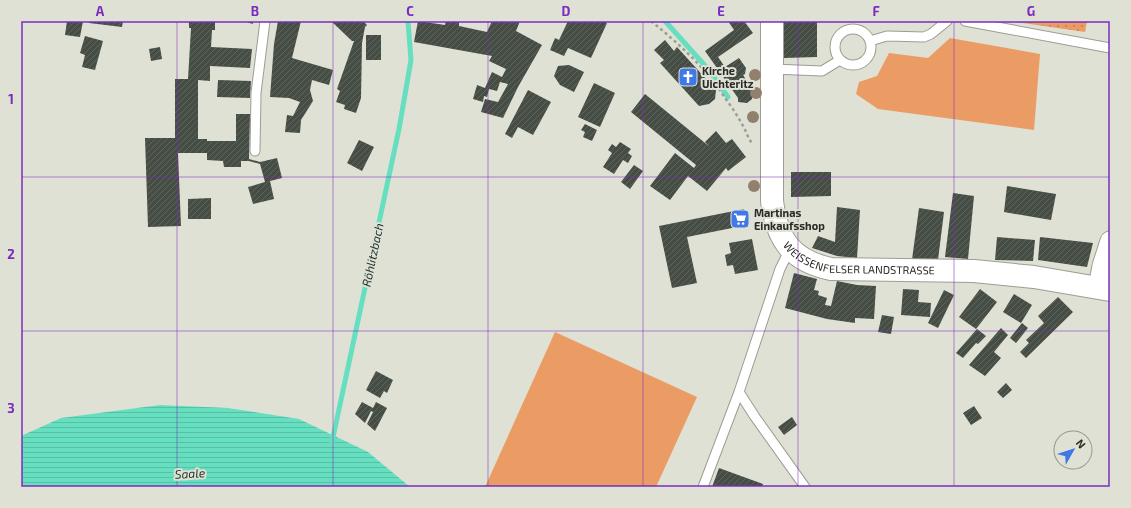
<svg xmlns="http://www.w3.org/2000/svg" width="1131" height="508" font-family="'Exo 2',sans-serif">
  <style>
    .grass { fill: url(#grass-dots) }
    .park { fill: #eb9c64 }
    .water { fill: url(#water-rules) }
    .lines { fill: none; stroke-linecap: round; stroke-linejoin: round }
    .stream { stroke: #65dfbf; stroke-width: 5 }
    .building { fill: url(#building-hatch) }
    .service-casing { stroke: #9c9e92; stroke-width: 11 }
    .minor-casing { stroke: #9c9e92; stroke-width: 21 }
    .secondary-casing { stroke: #9c9e92; stroke-width: 24 }
    .path { stroke: #9d9e94; stroke-width: 2.5; stroke-dasharray: 3 3; stroke-linecap: butt }
    .service { stroke: #fff; stroke-width: 9 }
    .minor { stroke: #fff; stroke-width: 19 }
    .secondary { stroke: #fff; stroke-width: 22 }
    .tree { fill: #91806e }
    .grid { fill: none; stroke: #7b2cbf; stroke-width: 1; stroke-opacity: 0.55 }
    .labels { text-anchor: middle; stroke-width: 4; stroke-linejoin: round; paint-order: stroke }
    .poi-label { font-size: 11px; font-weight: bold; fill: #292a25; stroke: #dfe1d4; text-anchor: start }
    .street-label { font-size: 11px; fill: #292a25; stroke: #dfe1d4 }
    .water-label { font-size: 12px; font-style: italic; fill: #1c312b; stroke: #dfe1d4 }
    .neatline { fill: none; stroke: #7b2cbf; stroke-width: 1.5 }
    .grid-label { font-size: 13px; text-anchor: middle; font-weight: bold; fill: #7b2cbf }
  </style>
  <defs>
    <pattern id="grass-dots" width="8" height="8" patternUnits="userSpaceOnUse"><rect width="8" height="8" fill="#eb9c64"/><path d="M2 2h.1M6 6h.1" fill="none" stroke="#be7f52" stroke-width="1.8" stroke-linecap="round"/></pattern>
    <pattern id="water-rules" width="6" height="5" patternUnits="userSpaceOnUse"><rect width="6" height="5" fill="#65dfbf"/><path d="M0 2.5h6" fill="none" stroke="#58c0a4"/></pattern>
    <pattern id="building-hatch" width="6" height="6" patternUnits="userSpaceOnUse"><rect width="6" height="6" fill="#454d45"/><path d="M-1 1l2-2M0 6l6-6M5 7l2-2" fill="none" stroke="#5d645d"/></pattern>
  </defs>
  <rect width="100%" height="100%" fill="#dfe1d4"/>
  <!-- grass -->
  <path class="grass" d="M 1009,21 L 1087,21 L 1085,32 Z"/>
  <!-- park -->
  <path class="park" d="M 950,38 L 1040,54 L 1034,130 L 878,109 L 856,94 L 859,82 L 877,76 L 889,53 L 928,58 Z
    M 555,332 L 697,397 L 656,487 L 485,487 Z"/>
  <!-- water -->
  <path class="water" d="M 160,405 L 228,408 L 299,419 L 368,452 L 410,487 L 21,487 L 21,436 L 61,418 Z"/>
  <g class="lines">
    <!-- stream -->
    <path class="stream" d="M 665,21 L 708,69 L 728,97
      M 332,442 L 399,129 L 411,60 L 408,21"/>
  </g>
  <!-- building -->
  <path class="building" d="M 67,21 L 83,21 L 80,37 L 65,35 Z
    M 89,21 L 123,21 L 122,27 L 89,23 Z
    M 189,21 L 215,21 L 215,30 L 212,30 L 211,47 L 252,49 L 250,68 L 210,66 L 210,81 L 198,80 L 198,139 L 207,139 L 207,141 L 236,141 L 236,114 L 250,114 L 249,159 L 260,162 L 277,158 L 282,178 L 270,181 L 274,199 L 253,204 L 248,187 L 265,182 L 260,164 L 249,161 L 241,161 L 241,167 L 224,167 L 223,161 L 207,160 L 207,153 L 178,153 L 181,226 L 148,227 L 145,138 L 175,138 L 175,79 L 188,79 L 191,28 L 189,28 Z
    M 243,21 L 253,21 L 253,24 Z
    M 278,21 L 301,21 L 292,58 L 333,70 L 329,85 L 312,80 L 310,90 L 313,101 L 301,120 L 300,133 L 285,132 L 287,115 L 293,116 L 300,102 L 289,98 L 270,97 L 274,44 Z
    M 331,21 L 363,21 L 367,25 L 365,27 L 362,43 L 361,98 L 356,113 L 344,109 L 345,105 L 336,102 L 340,91 L 337,89 L 354,41 L 352,41 Z
    M 418,21 L 445,25 L 446,21 L 459,21 L 459,26 L 487,32 L 492,21 L 520,21 L 516,31 L 542,45 L 518,87 L 503,118 L 481,112 L 485,99 L 498,102 L 508,84 L 500,82 L 497,91 L 489,89 L 487,97 L 484,96 L 483,102 L 473,99 L 477,85 L 485,88 L 492,72 L 502,77 L 506,69 L 489,61 L 492,56 L 414,42 Z
    M 568,21 L 603,21 L 607,23 L 591,58 L 568,48 L 564,56 L 550,50 L 555,38 L 559,40 Z
    M 728,21 L 744,21 L 753,33 L 718,57 L 725,67 L 739,58 L 746,68 L 745,74 L 743,75 L 753,90 L 752,99 L 747,103 L 738,102 L 738,98 L 705,51 L 734,30 Z
    M 784,21 L 817,21 L 817,57 L 784,58 Z
    M 366,35 L 381,35 L 381,60 L 366,60 Z
    M 85,36 L 103,41 L 95,70 L 82,67 L 85,55 L 80,53 Z
    M 665,40 L 674,51 L 677,47 L 716,90 L 715,99 L 709,104 L 699,106 L 660,63 L 664,60 L 654,50 Z
    M 160,47 L 162,59 L 151,61 L 149,49 Z
    M 569,65 L 584,72 L 574,92 L 560,85 L 554,76 L 558,66 Z
    M 218,80 L 251,81 L 250,98 L 217,97 Z
    M 594,83 L 615,93 L 600,127 L 578,117 Z
    M 528,90 L 551,102 L 533,135 L 518,127 L 512,138 L 505,134 Z
    M 645,94 L 710,147 L 705,142 L 716,131 L 726,143 L 732,139 L 746,157 L 728,171 L 726,168 L 707,191 L 688,176 L 670,200 L 650,186 L 675,153 L 694,168 L 696,165 L 631,112 Z
    M 585,124 L 597,130 L 592,141 L 583,137 L 585,132 L 581,130 Z
    M 359,140 L 374,147 L 362,171 L 347,163 Z
    M 620,142 L 631,149 L 628,153 L 632,156 L 628,163 L 623,160 L 614,174 L 603,167 L 612,153 L 608,150 L 612,144 L 616,147 Z
    M 634,165 L 643,171 L 630,189 L 621,182 Z
    M 791,172 L 831,172 L 831,196 L 791,197 Z
    M 1007,186 L 1056,194 L 1051,220 L 1004,212 Z
    M 953,193 L 974,196 L 968,259 L 945,257 Z
    M 211,198 L 211,219 L 188,219 L 188,199 Z
    M 837,207 L 860,210 L 857,258 L 837,256 L 812,248 L 818,236 L 835,242 Z
    M 919,208 L 944,212 L 937,268 L 911,267 Z
    M 744,209 L 747,225 L 687,237 L 697,283 L 672,288 L 659,226 Z
    M 997,237 L 1035,240 L 1033,261 L 995,260 Z
    M 1040,237 L 1093,243 L 1087,267 L 1038,260 Z
    M 752,239 L 758,270 L 735,274 L 733,265 L 727,266 L 725,255 L 731,253 L 729,243 Z
    M 794,273 L 817,279 L 814,290 L 819,291 L 818,295 L 827,298 L 825,305 L 831,306 L 837,281 L 857,285 L 876,286 L 874,319 L 855,318 L 855,323 L 827,319 L 785,308 Z
    M 903,289 L 919,290 L 918,302 L 931,303 L 930,317 L 901,315 Z
    M 980,289 L 997,302 L 976,329 L 959,317 Z
    M 944,290 L 954,295 L 938,328 L 928,323 Z
    M 1014,294 L 1032,305 L 1021,323 L 1003,312 Z
    M 1058,297 L 1073,312 L 1026,358 L 1020,352 L 1029,343 L 1026,340 L 1044,323 L 1038,316 Z
    M 882,315 L 894,317 L 891,334 L 878,332 Z
    M 1022,323 L 1028,328 L 1016,343 L 1010,338 Z
    M 1001,328 L 1008,335 L 994,352 L 1001,358 L 985,376 L 969,365 Z
    M 977,329 L 986,336 L 978,344 L 976,343 L 963,358 L 956,353 Z
    M 376,371 L 393,380 L 387,393 L 384,391 L 380,398 L 366,390 Z
    M 1006,383 L 1012,390 L 1003,398 L 997,392 Z
    M 362,402 L 373,408 L 376,402 L 387,408 L 375,431 L 367,424 L 373,412 L 371,411 L 365,423 L 355,414 Z
    M 974,406 L 982,418 L 971,425 L 963,413 Z
    M 792,417 L 797,425 L 784,435 L 778,427 Z
    M 719,468 L 763,484 L 762,487 L 712,487 Z"/>
  <g class="lines">
    <defs>
      <path id="service" d="M 965,21 L 1110,48
        M835 47a18 18 0 1 1 36 0a18 18 0 1 1-36 0Z
        M 870,41 L 887,36 L 924,37 L 931,34 L 947,21
        M 772,69 L 822,71 L 840,60
        M 255,151 L 256,93 L 265,21
        M 739,392 L 755,417 L 805,487
        M 703,487 L 739,392 L 780,269 L 790,249"/>
      <path id="minor" d="M 1098,288 L 1102,266 L 1110,241"/>
      <g id="secondary">
        <path id="s1" d="M 772,21 L 772,201 C 777,240 792,261 831,269 L 974,271 L 1034,277 L 1110,290"/>
      </g>
    </defs>
    <!-- service casing -->
    <use href="#service" class="service-casing"/>
    <!-- minor casing -->
    <use href="#minor" class="minor-casing"/>
    <!-- secondary casing -->
    <use href="#secondary" class="secondary-casing"/>
    <!-- path -->
    <path class="path" d="M 651,21 C 679,44 705,67 725,98 C 731,106 737,115 742,124 C 746,131 748,138 753,145"/>
    <!-- service -->
    <use href="#service" class="service"/>
    <!-- minor -->
    <use href="#minor" class="minor"/>
    <!-- secondary -->
    <use href="#secondary" class="secondary"/>
  </g>
  <!-- trees -->
  <g class="tree">
    <circle cx="755" cy="75" r="6"/>
    <circle cx="756" cy="93" r="6"/>
    <circle cx="753" cy="117" r="6"/>
    <circle cx="754" cy="186" r="6"/>
  </g>
  <!-- grid -->
  <path class="grid" d="M 177,21 L 177,487M 333,21 L 333,487M 488,21 L 488,487M 643,21 L 643,487M 798,21 L 798,487M 954,21 L 954,487M 21,177 L 1110,177M 21,331 L 1110,331"/>
  <!-- icons -->
  <defs>
    <symbol id="church-square" viewBox="-11 -11 22 22"><rect x="-9" y="-9" width="18" height="18" rx="4" fill="#4078e8" stroke="#dfe1d4"/><path d="M-1.2-6h2.4v3.5h3.3v2.4h-3.3V6h-2.4V-.1h-3.3v-2.4h3.3Z" fill="#fff"/></symbol>
    <symbol id="supermarket-square" viewBox="-11 -11 22 22"><rect x="-9" y="-9" width="18" height="18" rx="4" fill="#4078e8" stroke="#dfe1d4"/><path d="M-6-5.5h2.5l.6 2H6L4.5 2H-2.5L-4.4-4H-6ZM-1.5 3.2a1.3 1.3 0 1 0 .1 0ZM3 3.2a1.3 1.3 0 1 0 .1 0Z" fill="#fff"/></symbol>
  </defs>
  <g fill-rule="evenodd">
    <use href="#church-square" x="677" y="66" width="22" height="22"/>
    <use href="#supermarket-square" x="729" y="208" width="22" height="22"/>
  </g>
  <g class="labels">
    <!-- poi labels -->
    <g class="poi-label">
      <text x="702" y="75">Kirche<tspan x="702" dy="13">Uichteritz</tspan></text>
      <text x="754" y="217">Martinas<tspan x="754" dy="13">Einkaufsshop</tspan></text>
    </g>
    <!-- street labels -->
    <g class="street-label">
      <text dy="4" stroke="none"><textPath href="#s1" startOffset="303">WEISSENFELSER LANDSTRASSE</textPath></text>
    </g>
    <!-- water labels -->
    <g class="water-label">
      <text transform="translate(373 255) rotate(-78)" y="4">Röhlitzbach</text>
      <text transform="translate(190 474) rotate(-3)" y="4">Saale</text>
    </g>
  </g>
  <!-- border -->
  <rect width="1131" height="508" fill="none" stroke="#dfe1d4" stroke-width="44"/>
  <!-- north arrow -->
  <g transform="translate(1073 450) rotate(51)"><circle r="19" fill="#dfe1d4" stroke="#96988e"/>
  <path d="M0-3L7 15L0 10L-7 15Z" fill="#4078e8"/>
  <text y="-6" font-size="11" font-weight="bold" text-anchor="middle" fill="#292a25">N</text>
  </g>
  <rect x="22" y="22" width="1087" height="464" class="neatline"/>
  <g class="grid-label">
    <text x="100" y="16">A</text>
    <text x="255" y="16">B</text>
    <text x="410" y="16">C</text>
    <text x="566" y="16">D</text>
    <text x="721" y="16">E</text>
    <text x="876" y="16">F</text>
    <text x="1031" y="16">G</text>
    <text x="11" y="104">1</text>
    <text x="11" y="259">2</text>
    <text x="11" y="413">3</text>
  </g>
</svg>
